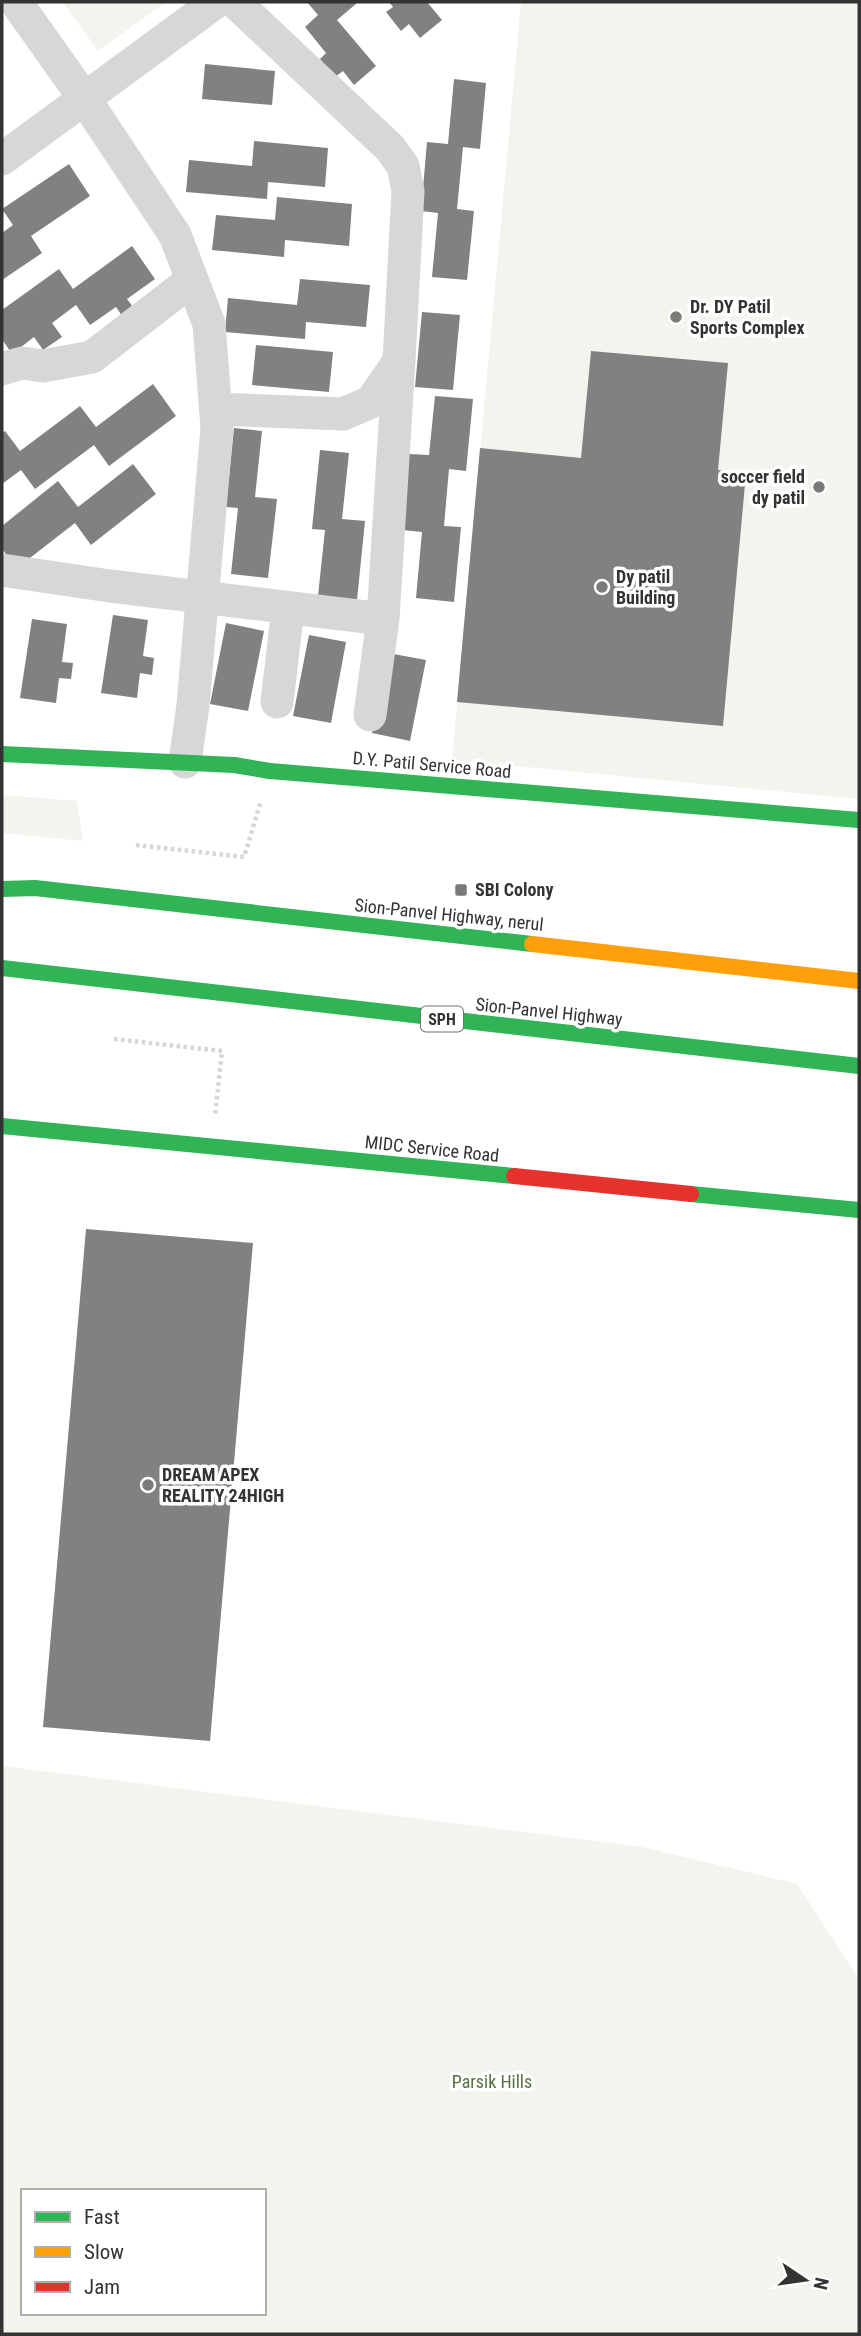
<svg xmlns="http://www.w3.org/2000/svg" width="861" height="2336" font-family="'Roboto Condensed',sans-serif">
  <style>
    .green { fill: #f1f5ed; fill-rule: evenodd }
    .building { fill: #818181 }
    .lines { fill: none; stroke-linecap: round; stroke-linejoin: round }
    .path { stroke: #d6d6d6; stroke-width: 4.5; stroke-dasharray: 3.5 3.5; stroke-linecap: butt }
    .street { stroke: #d7d7d7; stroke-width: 33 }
    .fast { stroke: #30b455; stroke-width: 16 }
    .slow { stroke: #ff9f0a; stroke-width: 16 }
    .jam { stroke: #e5322d; stroke-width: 16 }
    .poi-dot { fill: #7a7a7a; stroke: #fff; stroke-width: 2.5 }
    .labels { text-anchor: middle; stroke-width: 7; stroke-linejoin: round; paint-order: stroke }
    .shield { fill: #fff; stroke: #707070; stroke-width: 2 }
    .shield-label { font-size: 16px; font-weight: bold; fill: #333 }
    .poi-label { font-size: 18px; font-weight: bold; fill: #333; stroke: #fff; text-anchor: start }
    .street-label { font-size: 18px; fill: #333; stroke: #fff }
    .park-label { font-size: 18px; fill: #56703f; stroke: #fff }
  </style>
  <rect width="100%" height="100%" fill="#fff"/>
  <!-- green -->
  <path class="green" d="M 63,2 L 166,2 L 98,51 Z
    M 521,2 L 859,2 L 859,799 L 452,760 Z
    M 2,795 L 77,801 L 83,841 L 2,833 Z
    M 2,1766 L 642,1847 L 797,1884 L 859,1979 L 859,2334 L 2,2334 ZM 23,2191 L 264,2191 L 264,2313 L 23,2313 Z"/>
  <!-- building -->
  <path class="building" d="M 307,2 L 357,3 L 337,20 L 376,66 L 354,85 L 343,71 L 335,77 L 320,59 L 326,53 L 305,27 L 318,15 Z
    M 389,2 L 427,2 L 442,20 L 420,38 L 409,24 L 401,31 L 386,12 L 393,7 Z
    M 205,64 L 275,71 L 272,105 L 202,99 Z
    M 454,79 L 486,83 L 480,149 L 463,147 L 457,209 L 474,211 L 467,280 L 432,277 L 438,213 L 421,211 L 427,142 L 448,144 Z
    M 254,141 L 328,148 L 325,187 L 268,182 L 267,199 L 186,192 L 189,160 L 252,166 Z
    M 69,164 L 90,196 L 31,236 L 42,253 L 2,280 L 2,233 L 13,225 L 2,209 Z
    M 277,197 L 352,204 L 349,246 L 285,240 L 284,257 L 212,250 L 216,215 L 275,220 Z
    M 132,246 L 155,279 L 127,299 L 139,315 L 127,323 L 116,307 L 90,325 L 76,305 L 52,323 L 62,337 L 43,350 L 34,337 L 12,354 L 2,339 L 2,310 L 59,269 L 73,289 Z
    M 300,279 L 370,285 L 366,327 L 306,322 L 305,339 L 225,332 L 228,298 L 297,305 Z
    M 422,312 L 460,315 L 453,390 L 415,387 Z
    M 256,345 L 333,352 L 329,392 L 252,385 Z
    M 591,351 L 728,363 L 718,470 L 746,473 L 723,726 L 457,702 L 480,448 L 581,458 Z
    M 153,384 L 176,416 L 109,466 L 94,445 L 35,489 L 21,470 L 2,484 L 2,433 L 5,431 L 20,451 L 80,406 L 96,427 Z
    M 435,396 L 473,399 L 466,471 L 449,469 L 444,526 L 461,527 L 454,602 L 416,598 L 422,532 L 402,530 L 409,454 L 429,455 Z
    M 234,428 L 262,431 L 255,497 L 277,499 L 268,578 L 231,574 L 238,508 L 226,507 Z
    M 320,450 L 349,453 L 342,519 L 365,521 L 357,600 L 318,596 L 325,530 L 312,529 Z
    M 133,464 L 156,494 L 91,545 L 75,523 L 17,568 L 2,549 L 2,526 L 58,481 L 78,507 Z
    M 113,615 L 148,620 L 143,656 L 154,658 L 152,675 L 140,673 L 137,698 L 101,693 Z
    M 32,619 L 67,624 L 62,662 L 73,663 L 71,679 L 59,678 L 56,703 L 20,698 Z
    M 226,623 L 264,631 L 248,711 L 210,704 Z
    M 309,635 L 346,642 L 331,723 L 293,716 Z
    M 388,653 L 426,660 L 410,741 L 372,733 Z
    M 86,1229 L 253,1243 L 210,1741 L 43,1727 Z"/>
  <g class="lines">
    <!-- path -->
    <path class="path" d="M 136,845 L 244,857 L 261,801
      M 114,1039 L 222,1051 L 215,1116"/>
    <!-- street -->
    <path class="street" d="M 16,2 L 84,98 L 175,235 L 209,324 L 217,428 L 193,705 L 185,762
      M 2,159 L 216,2
      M 2,369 L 22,363 L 43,366 L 92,357 L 192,280
      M 216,409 L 343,414 L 371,402 L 399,361
      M 2,570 L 110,586 L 383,619 L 399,360 L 408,191 L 403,166 L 390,148 L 235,2
      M 277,702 L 288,608
      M 370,715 L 383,619"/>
    <!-- fast -->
    <path class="fast" d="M 2,754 L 234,765 L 270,771 L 859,820
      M 2,889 L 35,888 L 532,944
      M 2,968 L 859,1066
      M 2,1126 L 514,1176
      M 691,1194 L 859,1210"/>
    <!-- slow -->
    <path class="slow" d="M 532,944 L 859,981"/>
    <!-- jam -->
    <path class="jam" d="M 514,1176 L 691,1194"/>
  </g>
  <!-- markers -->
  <g class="poi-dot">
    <circle cx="676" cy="317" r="7"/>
    <circle cx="819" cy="487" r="7"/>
    <circle cx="602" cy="587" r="7"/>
    <rect x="454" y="883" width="14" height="14" rx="3.5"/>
    <circle cx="148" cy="1485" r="7"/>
  </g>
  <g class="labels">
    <!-- shield labels -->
    <rect class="shield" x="421" y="1006.5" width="42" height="25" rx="5"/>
    <g class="shield-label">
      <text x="442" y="1025">SPH</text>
    </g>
    <!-- poi labels -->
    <g class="poi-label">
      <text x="690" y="313">Dr. DY Patil<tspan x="690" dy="21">Sports Complex</tspan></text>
      <text x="805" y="483" text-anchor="end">soccer field<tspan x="805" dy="21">dy patil</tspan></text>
      <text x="616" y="583">Dy patil<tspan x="616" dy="21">Building</tspan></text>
      <text x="475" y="896">SBI Colony</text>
      <text x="162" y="1481">DREAM APEX<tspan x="162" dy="21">REALITY 24HIGH</tspan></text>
    </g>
    <!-- street labels -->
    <g class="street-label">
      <text transform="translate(432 765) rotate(5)" y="6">D.Y. Patil Service Road</text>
      <text transform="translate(449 915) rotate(6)" y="6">Sion-Panvel Highway, nerul</text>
      <text transform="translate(549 1012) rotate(6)" y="6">Sion-Panvel Highway</text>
      <text transform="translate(432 1149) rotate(6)" y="6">MIDC Service Road</text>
    </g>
    <!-- park labels -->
    <g class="park-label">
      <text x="492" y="2088">Parsik Hills</text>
    </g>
  </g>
  <!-- border -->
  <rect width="861" height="2336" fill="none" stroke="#333333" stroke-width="7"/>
  <!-- legend -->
  <rect x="21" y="2189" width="245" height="126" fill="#ffffff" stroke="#adadad" stroke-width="2"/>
  <rect x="35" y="2212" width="35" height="10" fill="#30b455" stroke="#adadad" stroke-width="2"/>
  <text x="84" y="2224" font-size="21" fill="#333333">Fast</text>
  <rect x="35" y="2247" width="35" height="10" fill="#ff9f0a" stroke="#adadad" stroke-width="2"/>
  <text x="84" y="2259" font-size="21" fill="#333333">Slow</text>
  <rect x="35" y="2282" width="35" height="10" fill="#e5322d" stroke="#adadad" stroke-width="2"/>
  <text x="84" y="2294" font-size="21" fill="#333333">Jam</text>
  <!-- north arrow -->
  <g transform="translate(805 2280) rotate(103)" stroke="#ffffff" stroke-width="5" paint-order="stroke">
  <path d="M0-5L12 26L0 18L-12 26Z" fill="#333333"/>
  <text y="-10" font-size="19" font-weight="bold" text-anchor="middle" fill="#333333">N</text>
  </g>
</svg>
